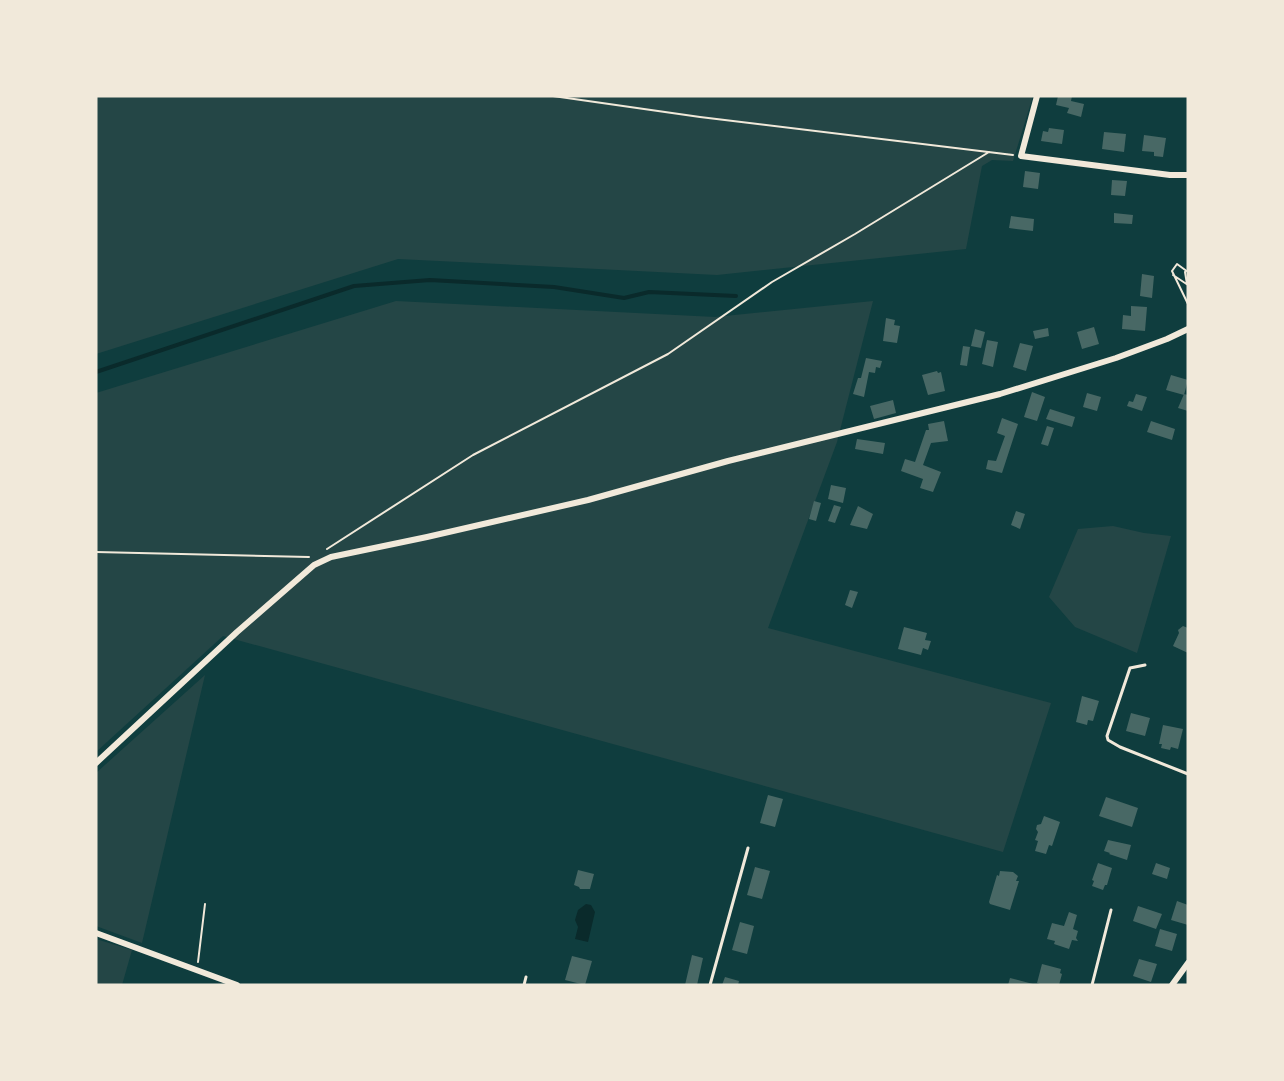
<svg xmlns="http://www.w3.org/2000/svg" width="1284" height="1081" font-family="'Nunito Sans',sans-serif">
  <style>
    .green { fill: #244646 }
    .water { fill: #0a2a2b }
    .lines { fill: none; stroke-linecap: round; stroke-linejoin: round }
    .stream { stroke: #0a2a2b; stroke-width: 4 }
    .building { fill: #486865 }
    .path { stroke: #f1e9da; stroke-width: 2 }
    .service { stroke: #f1e9da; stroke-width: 3 }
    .minor { stroke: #f1e9da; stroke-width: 6 }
  </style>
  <rect width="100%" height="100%" fill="#0f3d3e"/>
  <!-- green -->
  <path class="green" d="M 96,96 L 1033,96 L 1013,161 L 992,160 L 982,166 L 966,249 L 717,275 L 398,259 L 96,354 Z
    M 396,301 L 715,317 L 873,301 L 837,442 L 768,628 L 1051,703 L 1003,852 L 223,636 L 96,752 L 96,393 Z
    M 1113,526 L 1144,533 L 1171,536 L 1137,653 L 1075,627 L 1049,597 L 1078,529 Z
    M 205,675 L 142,943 L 96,926 L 96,773 Z
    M 96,939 L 132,950 L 122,985 L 96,985 Z"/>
  <!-- water -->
  <path class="water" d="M 586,904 L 591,905 L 595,912 L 588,942 L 575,939 L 578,927 L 575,920 L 578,910 Z"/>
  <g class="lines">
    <!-- stream -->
    <path class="stream" d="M 96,372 L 354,286 L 430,280 L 554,287 L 624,298 L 649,292 L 736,296"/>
  </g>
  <!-- building -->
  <path class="building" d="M 1058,96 L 1072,96 L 1071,101 L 1084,104 L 1081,117 L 1067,113 L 1069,108 L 1056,105 Z
    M 1049,128 L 1064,130 L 1062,144 L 1041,141 L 1043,131 L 1048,132 Z
    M 1104,132 L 1126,134 L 1124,152 L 1102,149 Z
    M 1144,135 L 1166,138 L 1163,157 L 1154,156 L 1154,152 L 1142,151 Z
    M 1025,171 L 1040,173 L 1038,189 L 1023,187 Z
    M 1112,180 L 1127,181 L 1125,196 L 1111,195 Z
    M 1114,213 L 1133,215 L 1132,224 L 1114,223 Z
    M 1011,216 L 1034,219 L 1033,231 L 1009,228 Z
    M 1142,274 L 1154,276 L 1152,298 L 1140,296 Z
    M 1131,306 L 1147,307 L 1145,331 L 1122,329 L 1123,315 L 1131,316 Z
    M 886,318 L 895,320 L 894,325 L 900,326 L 897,343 L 883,341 Z
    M 1094,327 L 1099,344 L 1082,349 L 1077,332 Z
    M 1048,328 L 1049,336 L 1035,339 L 1033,331 Z
    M 975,329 L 985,332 L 981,348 L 971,346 Z
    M 987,340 L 998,342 L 993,367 L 982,364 Z
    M 1020,343 L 1033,346 L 1026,371 L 1013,367 Z
    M 963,346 L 970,347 L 967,366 L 960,365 Z
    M 866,358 L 882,361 L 880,368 L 876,367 L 875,373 L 869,372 L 864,397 L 853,394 L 858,378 L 861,378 Z
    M 937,371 L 938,373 L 941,372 L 945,391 L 928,395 L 922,375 Z
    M 1171,375 L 1188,380 L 1184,395 L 1166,390 Z
    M 1032,392 L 1045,397 L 1037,421 L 1024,417 Z
    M 1087,393 L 1101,397 L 1097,411 L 1083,407 Z
    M 1136,394 L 1147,397 L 1142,411 L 1127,406 L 1129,401 L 1133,402 Z
    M 1184,394 L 1188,395 L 1188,411 L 1178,408 Z
    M 893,400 L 896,413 L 874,419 L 870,406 Z
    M 1050,409 L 1075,417 L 1072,427 L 1046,419 Z
    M 1002,418 L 1018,424 L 1002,473 L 986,469 L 988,460 L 996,461 L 1005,436 L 997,433 Z
    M 944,421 L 948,441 L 931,443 L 923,465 L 941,472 L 933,492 L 920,488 L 923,479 L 901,471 L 905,459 L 915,462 L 926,430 L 929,430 L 928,424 Z
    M 1151,421 L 1175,429 L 1172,440 L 1147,432 Z
    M 1047,426 L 1054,428 L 1048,446 L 1041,444 Z
    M 857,439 L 885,443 L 883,454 L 855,449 Z
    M 831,485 L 846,488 L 843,503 L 828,499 Z
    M 814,501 L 821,503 L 816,521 L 809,519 Z
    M 834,505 L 841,507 L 835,523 L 828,521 Z
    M 858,506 L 873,514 L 867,529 L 850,525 Z
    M 1016,511 L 1025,514 L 1020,529 L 1011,525 Z
    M 850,590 L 858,592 L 852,608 L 845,605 Z
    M 1183,626 L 1188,628 L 1188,653 L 1173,646 L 1179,633 L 1178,630 Z
    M 904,627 L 927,633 L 925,640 L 931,641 L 928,650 L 923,648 L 921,655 L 898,649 Z
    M 1082,696 L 1099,701 L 1093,721 L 1088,720 L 1087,725 L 1076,722 Z
    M 1131,713 L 1150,718 L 1145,736 L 1126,731 Z
    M 1163,725 L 1183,729 L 1178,749 L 1171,747 L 1170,750 L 1161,748 L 1162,744 L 1159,744 Z
    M 768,795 L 783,799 L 775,827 L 760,823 Z
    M 1106,797 L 1138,808 L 1132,827 L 1099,816 Z
    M 1044,816 L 1060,822 L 1052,846 L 1049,845 L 1046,854 L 1035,851 L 1038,841 L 1035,840 L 1038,832 L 1036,829 L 1037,825 L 1041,824 Z
    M 1108,840 L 1131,845 L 1127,860 L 1109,854 L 1110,853 L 1104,851 Z
    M 1098,863 L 1112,868 L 1107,885 L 1105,885 L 1103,890 L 1092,886 L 1094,881 L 1092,880 Z
    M 1156,863 L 1170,868 L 1167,879 L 1152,874 Z
    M 755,867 L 770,871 L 762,899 L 747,895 Z
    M 578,870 L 594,874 L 590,889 L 580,889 L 579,887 L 574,885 Z
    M 1000,871 L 1013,872 L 1018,876 L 1016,881 L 1019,881 L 1010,910 L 990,904 L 989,902 L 997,875 L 999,876 Z
    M 1177,901 L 1188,905 L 1188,925 L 1171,920 Z
    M 1138,906 L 1162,914 L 1156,929 L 1133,921 Z
    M 1069,912 L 1077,915 L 1073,929 L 1078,931 L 1076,938 L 1078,941 L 1072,940 L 1069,949 L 1054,944 L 1055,941 L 1047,939 L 1052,923 L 1064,926 Z
    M 740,922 L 754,926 L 747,954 L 732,950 Z
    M 1160,929 L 1177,934 L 1172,951 L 1155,946 Z
    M 692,955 L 703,958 L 697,985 L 685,985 Z
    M 572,956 L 592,961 L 585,985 L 565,980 Z
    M 1139,959 L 1157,964 L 1151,982 L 1133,976 Z
    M 1042,964 L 1061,969 L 1060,973 L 1062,974 L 1059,985 L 1043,985 L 1037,983 Z
    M 725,977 L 739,981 L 738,985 L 722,985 Z
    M 1010,978 L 1033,984 L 1033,985 L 1008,985 Z"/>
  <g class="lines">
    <!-- path -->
    <path class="path" d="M 553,96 L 700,117 L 1013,155
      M 1185,272 L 1187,284
      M 1188,272 L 1177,264 L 1172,271 L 1188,304
      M 1173,275 L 1188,285
      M 327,549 L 473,455 L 668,354 L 772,282 L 855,234 L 989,152
      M 96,552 L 309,557
      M 198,962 L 205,904"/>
    <!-- service -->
    <path class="service" d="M 1145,665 L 1130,668 L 1107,736 L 1108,740 L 1120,747 L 1188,774
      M 524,985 L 526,977
      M 710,985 L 748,848
      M 1092,985 L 1111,910"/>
    <!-- minor -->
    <path class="minor" d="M 1037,96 L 1021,156 L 1170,175 L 1188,175
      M 96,763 L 237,632 L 314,565 L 331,557 L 427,537 L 588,500 L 728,461 L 1000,394 L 1116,358 L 1167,339 L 1188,329
      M 96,933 L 237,985
      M 1172,985 L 1188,963"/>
  </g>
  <!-- border -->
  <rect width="1284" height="1081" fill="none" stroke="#f1e9da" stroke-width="195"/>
</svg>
